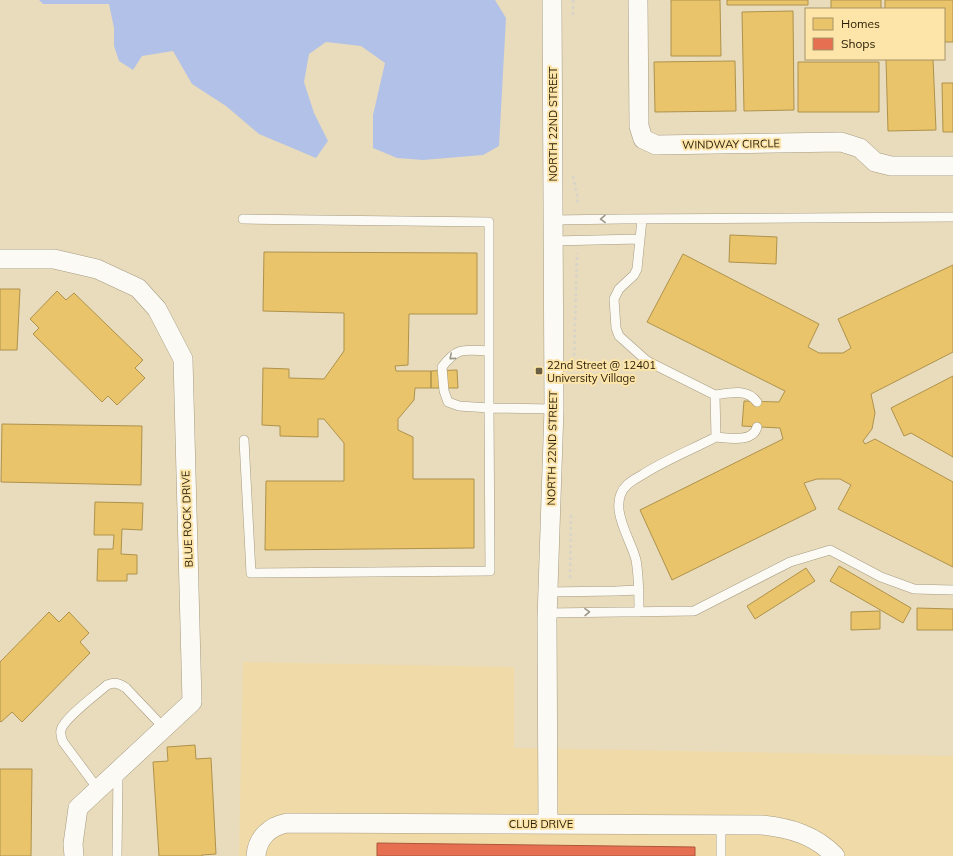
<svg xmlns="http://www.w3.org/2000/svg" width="953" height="856" font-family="Mulish,sans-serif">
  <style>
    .built { fill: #f0daa7 }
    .water { fill: #b2c1e7 }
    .homes { fill: #e9c46a; stroke: #ae924c }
    .shops { fill: #e76f51; stroke: #ad563a }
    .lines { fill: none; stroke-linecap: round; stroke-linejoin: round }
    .lane-casing { stroke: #a59b81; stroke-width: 10 }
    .street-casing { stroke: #a59b81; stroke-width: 20 }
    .path { stroke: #d8d4c9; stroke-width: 2.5; stroke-dasharray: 3 3; stroke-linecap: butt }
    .lane { stroke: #fcfaf5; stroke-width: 9 }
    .street { stroke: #fcfaf5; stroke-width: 19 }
    .oneway { stroke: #9c9689 }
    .poi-dot { fill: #6a5f45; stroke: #fde4a8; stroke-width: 1.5 }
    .labels { text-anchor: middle; stroke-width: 4; stroke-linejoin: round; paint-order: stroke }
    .street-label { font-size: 11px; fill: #261c05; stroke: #fde4a8 }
    .poi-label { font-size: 11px; fill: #261c05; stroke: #fde4a8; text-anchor: start }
  </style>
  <rect width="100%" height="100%" fill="#e9dcbc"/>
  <!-- built -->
  <path class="built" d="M 243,662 L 514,667 L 514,748 L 953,756 L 953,856 L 239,856 Z"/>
  <!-- water -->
  <path class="water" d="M 39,0 L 495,0 L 506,18 L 499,146 L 483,155 L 423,160 L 397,158 L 373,148 L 373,115 L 385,63 L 361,46 L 326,42 L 309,54 L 304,82 L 314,113 L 328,141 L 316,158 L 259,134 L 226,106 L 192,84 L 173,51 L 142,56 L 133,70 L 119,61 L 114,46 L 114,28 L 109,4 L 43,4 Z"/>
  <!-- homes -->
  <path class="homes" d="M 671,0 L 720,0 L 721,56 L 671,56 Z
    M 727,0 L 808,0 L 808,5 L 727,5 Z
    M 831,0 L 881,0 L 881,9 L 831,9 Z
    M 885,0 L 953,0 L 953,42 L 944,42 L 944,9 L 885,9 Z
    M 793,11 L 794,110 L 744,111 L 742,12 Z
    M 886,59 L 933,59 L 936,130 L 888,131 Z
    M 735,61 L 736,111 L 655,112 L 654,62 Z
    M 798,62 L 879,62 L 879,112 L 798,112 Z
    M 942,83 L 953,83 L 953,132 L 943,132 Z
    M 730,235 L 777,237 L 776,264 L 729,262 Z
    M 264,252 L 477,253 L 477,314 L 409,314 L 408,365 L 395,366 L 396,371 L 431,371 L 431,388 L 415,388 L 414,400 L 398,419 L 398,430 L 413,437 L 413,479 L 474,479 L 474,548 L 265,550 L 266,481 L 344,481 L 344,443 L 324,419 L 318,419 L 318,437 L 280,436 L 280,426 L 262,425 L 263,368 L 289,369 L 289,378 L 324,379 L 344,351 L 344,313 L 263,311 Z
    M 683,254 L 819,324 L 808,347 L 819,353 L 843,353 L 851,348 L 838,319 L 953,265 L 953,352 L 871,394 L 875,413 L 872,429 L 863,441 L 865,444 L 875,439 L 953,482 L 953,567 L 838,509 L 851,485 L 840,479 L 817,479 L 804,483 L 816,509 L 672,580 L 640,510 L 783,439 L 780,428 L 742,426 L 744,401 L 779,402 L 785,391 L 647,322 Z
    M 0,289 L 20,289 L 17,350 L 0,350 Z
    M 57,291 L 66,300 L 74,293 L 143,360 L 135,368 L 145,378 L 117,405 L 108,396 L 102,402 L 33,334 L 39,328 L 30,319 Z
    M 457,370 L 458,388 L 431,388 L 431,371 Z
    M 953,376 L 953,457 L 911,433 L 904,436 L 891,408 Z
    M 2,424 L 142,426 L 141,485 L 1,482 Z
    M 95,502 L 143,503 L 142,530 L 122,529 L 121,554 L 137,555 L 137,574 L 127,574 L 127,581 L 97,581 L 98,549 L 113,549 L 114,535 L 94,535 Z
    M 839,566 L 911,608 L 903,623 L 830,581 Z
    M 806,568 L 815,581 L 755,619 L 747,606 Z
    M 917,608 L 953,609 L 953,630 L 917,630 Z
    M 880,611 L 880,629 L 851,630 L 851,612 Z
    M 49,612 L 59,622 L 69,612 L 89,633 L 80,642 L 90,653 L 22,722 L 12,712 L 1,722 L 0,721 L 0,662 Z
    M 195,745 L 196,759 L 211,758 L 216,854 L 202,855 L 202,856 L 159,856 L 153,762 L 168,761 L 167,747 Z
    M 0,769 L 32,769 L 31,856 L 0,856 Z"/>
  <!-- shops -->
  <path class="shops" d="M 377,843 L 695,847 L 695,856 L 377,856 Z"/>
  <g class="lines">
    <defs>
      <path id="lane" d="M 243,219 L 489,222 L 489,408 L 554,409
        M 553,220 L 622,219 L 953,217
        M 553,241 L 639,239
        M 715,395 C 730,393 747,388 757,402
        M 716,437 C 728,438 753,443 757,427
        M 244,440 L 251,573 L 490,571 L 489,408 L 459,406 L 448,402 L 444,391 L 442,367 C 458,346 465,350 489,351
        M 548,592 L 616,591 L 639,590
        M 639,612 C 639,595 639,577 636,560 C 631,539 606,505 627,485 C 631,481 637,478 642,475 C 665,460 691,450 716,437 L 715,395 L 647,361 L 619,336 L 616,328 L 614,299 L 619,289 L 634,275 L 637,269 L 642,219
        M 548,613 L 694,611 L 790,562 L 830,550 L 881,577 L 914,589 L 953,590
        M 98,789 L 63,742 C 61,737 60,734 61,730 C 64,718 97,694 107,685 C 115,682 119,683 126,688 L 164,728
        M 721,824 L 721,856
        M 117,856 L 118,772"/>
      <path id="street" d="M 638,0 L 639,126 L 643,139 L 656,145 L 841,142 L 860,148 L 875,162 L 891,166 L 953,166
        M 0,259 L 54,259 L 97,269 L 138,288 L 157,309 L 183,359 L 192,702 L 78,808 L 73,844 L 74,856
        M 548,824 L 547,619 L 554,409 L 552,0
        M 256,856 C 257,838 270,826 287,823 L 762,825 C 790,828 815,835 835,856"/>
    </defs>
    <!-- lane casing -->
    <use href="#lane" class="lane-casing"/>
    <!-- street casing -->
    <use href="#street" class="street-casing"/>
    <!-- path -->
    <path class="path" d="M 573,15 L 573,0
      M 573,176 L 577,195 L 578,206
      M 574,362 L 577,253
      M 570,578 L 571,513"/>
    <!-- lane -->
    <use href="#lane" class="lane"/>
    <!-- street -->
    <use href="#street" class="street"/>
  </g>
  <!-- one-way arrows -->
  <defs><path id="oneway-chevron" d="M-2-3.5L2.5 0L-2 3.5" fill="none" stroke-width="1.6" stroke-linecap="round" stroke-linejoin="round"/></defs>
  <g class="oneway">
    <use href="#oneway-chevron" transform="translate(603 219) rotate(179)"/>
    <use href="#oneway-chevron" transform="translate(452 357) rotate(139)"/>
    <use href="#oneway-chevron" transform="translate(587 612) rotate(-1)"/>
  </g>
  <!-- markers -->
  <rect class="poi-dot" x="535" y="367" width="8" height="8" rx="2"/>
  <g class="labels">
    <!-- street labels -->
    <g class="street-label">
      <text transform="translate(553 124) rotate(-90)" y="4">NORTH 22ND STREET</text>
      <text transform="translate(731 144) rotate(-1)" y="4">WINDWAY CIRCLE</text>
      <text transform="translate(552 448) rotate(-89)" y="4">NORTH 22ND STREET</text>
      <text transform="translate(187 519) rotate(-92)" y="4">BLUE ROCK DRIVE</text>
      <text x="541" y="828">CLUB DRIVE</text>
    </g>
    <!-- poi labels -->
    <g class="poi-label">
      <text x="547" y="369">22nd Street @ 12401<tspan x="547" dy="13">University Village</tspan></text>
    </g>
  </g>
  <!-- legend -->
  <rect x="805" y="8" width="140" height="52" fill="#fde4a8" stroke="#a79467"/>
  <rect x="813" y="18" width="20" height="12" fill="#e9c46a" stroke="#a79467"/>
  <text x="841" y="28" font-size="12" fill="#261c05">Homes</text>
  <rect x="813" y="38" width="20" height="12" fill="#e76f51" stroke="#a79467"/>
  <text x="841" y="48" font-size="12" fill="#261c05">Shops</text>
</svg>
